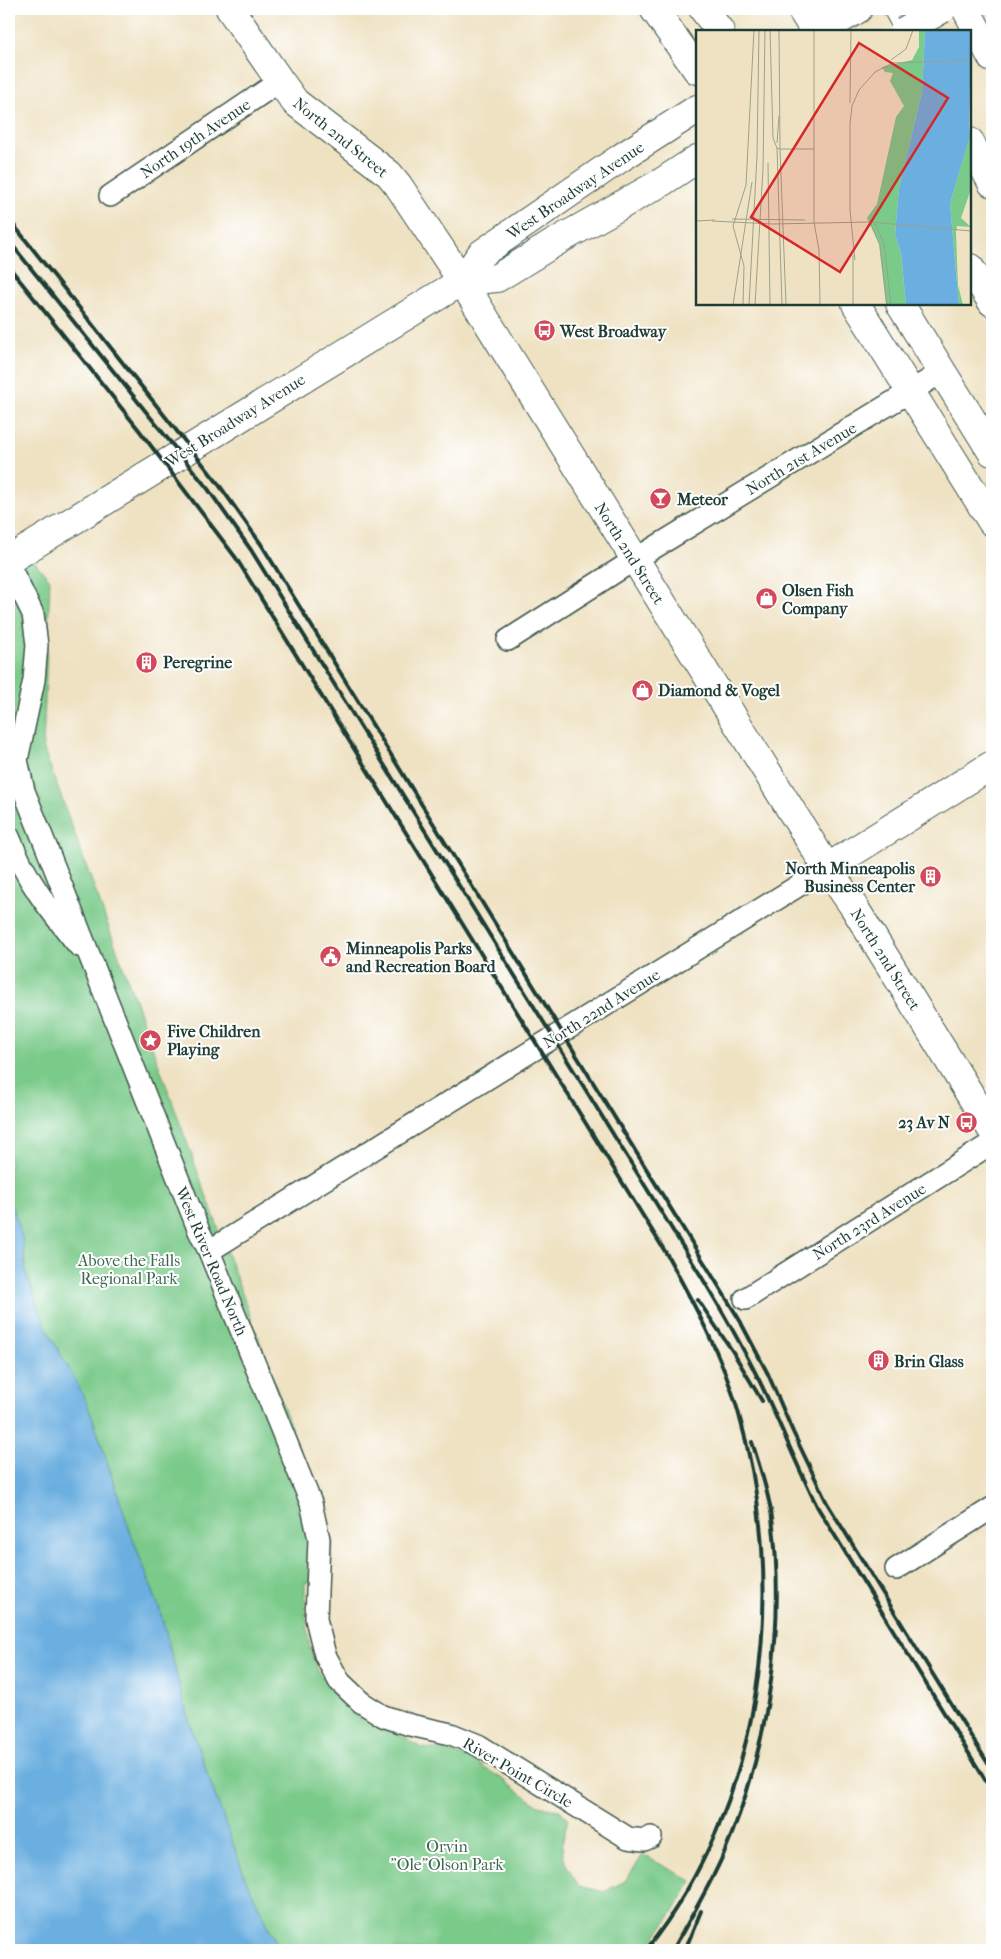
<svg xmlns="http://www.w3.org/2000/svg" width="1001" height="1959" font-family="'IM FELL French Canon',serif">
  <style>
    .green { fill: #7aca8a; stroke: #4c845f }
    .water { fill: #6aafe0; stroke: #44768a }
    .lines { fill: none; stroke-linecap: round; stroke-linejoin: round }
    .street-casing { stroke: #3e5649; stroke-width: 24 }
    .secondary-casing { stroke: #3e5649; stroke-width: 30 }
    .primary-casing { stroke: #3e5649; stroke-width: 30 }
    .highway-casing { stroke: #3e5649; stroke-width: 30 }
    .street { stroke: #fff; stroke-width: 21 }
    .secondary { stroke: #fff; stroke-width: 28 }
    .primary { stroke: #fff; stroke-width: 28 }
    .highway { stroke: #fff; stroke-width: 28 }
    .rail { stroke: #1f3d34; stroke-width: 4 }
    .primary-bridge-casing { stroke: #3e5649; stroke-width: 30; stroke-linecap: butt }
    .primary-bridge { stroke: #fff; stroke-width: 28 }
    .labels { text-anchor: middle; stroke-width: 4; stroke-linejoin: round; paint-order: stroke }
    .street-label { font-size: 16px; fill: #1f3d34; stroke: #fff }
    .poi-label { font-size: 16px; font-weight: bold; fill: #1f3d34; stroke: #fff; text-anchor: start }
    .park-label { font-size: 16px; fill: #3a674e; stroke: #fff }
    .inset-road { fill: none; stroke: #9ca08a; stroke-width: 1 }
    .view { fill: #d62828; fill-opacity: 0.15; stroke: #d62828; stroke-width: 2.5 }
    .inset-edge { fill: none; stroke: #1f3d34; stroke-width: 2.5 }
  </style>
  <rect width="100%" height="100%" fill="#fff"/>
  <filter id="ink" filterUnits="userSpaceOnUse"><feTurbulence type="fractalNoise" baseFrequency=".02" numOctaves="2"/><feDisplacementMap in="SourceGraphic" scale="10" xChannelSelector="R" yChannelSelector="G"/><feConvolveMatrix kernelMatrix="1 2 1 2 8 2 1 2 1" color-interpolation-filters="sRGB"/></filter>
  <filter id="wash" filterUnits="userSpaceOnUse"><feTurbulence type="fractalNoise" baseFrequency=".0096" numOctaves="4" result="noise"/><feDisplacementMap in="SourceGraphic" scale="20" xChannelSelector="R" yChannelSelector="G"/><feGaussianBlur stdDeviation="1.12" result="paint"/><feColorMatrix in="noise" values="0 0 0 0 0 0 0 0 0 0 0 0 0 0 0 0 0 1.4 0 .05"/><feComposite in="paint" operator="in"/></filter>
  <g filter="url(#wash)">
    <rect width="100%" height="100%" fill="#efe2c3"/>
    <!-- green -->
    <path class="green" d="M 9,532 L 50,580 L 43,747 L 333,1543 L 328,1583 L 305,1582 L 305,1607 L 310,1650 L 319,1673 L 341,1703 L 366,1723 L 396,1733 L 422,1748 L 443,1750 L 470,1759 L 501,1778 L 533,1802 L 546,1808 L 560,1810 L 568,1819 C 559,1854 560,1856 579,1886 L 604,1892 L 625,1881 L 643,1855 L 692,1881 L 670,1917 L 646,1950 L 280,1950 L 246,1880 L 201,1756 L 187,1715 L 160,1610 L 131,1534 L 92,1416 L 47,1329 L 36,1301 L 26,1272 L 22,1237 L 9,1199 Z"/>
    <!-- water -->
    <path class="water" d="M 9,1199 L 22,1237 L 26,1272 L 36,1301 L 47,1329 L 80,1389 L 92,1416 L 131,1534 L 160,1610 L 187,1715 L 201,1756 L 246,1880 L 280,1950 L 9,1950 Z"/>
  </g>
  <g filter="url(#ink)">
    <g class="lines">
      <defs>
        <path id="street" d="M 110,196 L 280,81
          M 9,565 L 33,614 L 37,645 L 34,680 L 17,760 L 24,791 L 199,1231 L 209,1251 L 311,1503 L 319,1539 L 316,1619 L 325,1655 L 339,1681 L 361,1702 L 383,1716 L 410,1725 L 451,1734 L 478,1745 L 628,1838 L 644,1840 L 651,1837
          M 508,640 L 634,560 L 942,372
          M 9,837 C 27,882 49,909 79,946
          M 209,1251 L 827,868
          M 745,1299 L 992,1143
          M 896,1569 L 992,1508"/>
        <path id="secondary" d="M 230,9 L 280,81 L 295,102 L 389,174 L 398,185 L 462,281 L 827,868 L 854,907 L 992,1130
          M 462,281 L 497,278 L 559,240 L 662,182 L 697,159
          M 9,560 L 462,281 L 481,254 L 622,157 L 697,109
          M 827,868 L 992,765"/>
        <path id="primary" d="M 654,9 L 697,70
          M 703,9 L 720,31
          M 821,31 L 858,9
          M 856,304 L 992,522
          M 900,304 L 992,452"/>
        <path id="highway" d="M 801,9 L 815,31
          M 898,9 L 910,31
          M 966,9 L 992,58
          M 970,142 L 992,183
          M 970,268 L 992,302"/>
      </defs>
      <!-- street casing -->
      <use href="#street" class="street-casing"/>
      <!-- secondary casing -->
      <use href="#secondary" class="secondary-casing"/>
      <!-- primary casing -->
      <use href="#primary" class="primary-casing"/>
      <!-- highway casing -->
      <use href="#highway" class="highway-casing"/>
      <!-- street -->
      <use href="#street" class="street"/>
      <!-- secondary -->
      <use href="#secondary" class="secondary"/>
      <!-- primary -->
      <use href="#primary" class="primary"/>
      <!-- highway -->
      <use href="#highway" class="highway"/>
      <!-- rail -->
      <path class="rail" d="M 9,219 L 217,482 L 261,544 L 739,1319 L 768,1374 L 793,1432 L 827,1503 L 992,1770
        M 9,241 L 208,489 L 251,550 L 701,1276 C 721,1309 740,1342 757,1376 C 779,1420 796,1465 818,1508 L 992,1791
        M 9,267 L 139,430 L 236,558 L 666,1253 C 694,1304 722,1355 738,1411 C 790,1590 764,1802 646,1950
        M 698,1300 L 733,1352 L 762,1401
        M 673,1950 C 690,1918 710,1886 724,1853 C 769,1749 787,1623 771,1511 C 767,1488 759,1464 752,1442
        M 685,1950 L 701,1911"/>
      <defs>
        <path id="primary-bridge" d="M 904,31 L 942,9"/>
      </defs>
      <!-- primary-bridge casing -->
      <use href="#primary-bridge" class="primary-bridge-casing"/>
      <!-- primary-bridge -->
      <use href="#primary-bridge" class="primary-bridge"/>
    </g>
  </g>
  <!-- icons -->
  <defs>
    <symbol id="bus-disc" viewBox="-11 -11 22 22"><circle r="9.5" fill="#d1495b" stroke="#fff"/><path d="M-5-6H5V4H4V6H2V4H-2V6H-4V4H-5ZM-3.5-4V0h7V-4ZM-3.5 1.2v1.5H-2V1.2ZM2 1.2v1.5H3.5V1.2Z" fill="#fff"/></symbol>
    <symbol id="bar-disc" viewBox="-11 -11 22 22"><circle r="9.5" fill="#d1495b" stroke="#fff"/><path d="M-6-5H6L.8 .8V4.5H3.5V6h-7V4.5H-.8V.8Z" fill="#fff"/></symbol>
    <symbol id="shop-disc" viewBox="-11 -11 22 22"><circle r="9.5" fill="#d1495b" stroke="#fff"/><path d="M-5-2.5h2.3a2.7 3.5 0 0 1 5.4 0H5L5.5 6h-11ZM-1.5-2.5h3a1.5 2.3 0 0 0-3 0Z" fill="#fff"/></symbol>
    <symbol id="building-disc" viewBox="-11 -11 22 22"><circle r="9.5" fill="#d1495b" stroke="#fff"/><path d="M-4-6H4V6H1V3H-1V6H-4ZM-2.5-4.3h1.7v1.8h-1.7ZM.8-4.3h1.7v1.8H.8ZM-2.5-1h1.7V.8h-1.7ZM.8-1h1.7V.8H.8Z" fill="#fff"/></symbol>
    <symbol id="civic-disc" viewBox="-11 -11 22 22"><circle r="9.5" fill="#d1495b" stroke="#fff"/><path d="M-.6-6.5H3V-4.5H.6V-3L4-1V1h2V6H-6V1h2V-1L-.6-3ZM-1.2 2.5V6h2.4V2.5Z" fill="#fff"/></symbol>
    <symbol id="sight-disc" viewBox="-11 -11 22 22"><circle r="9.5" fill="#d1495b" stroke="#fff"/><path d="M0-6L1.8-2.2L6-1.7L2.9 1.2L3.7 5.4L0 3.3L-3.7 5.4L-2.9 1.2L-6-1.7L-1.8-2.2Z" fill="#fff"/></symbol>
  </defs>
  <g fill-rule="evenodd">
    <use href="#bus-disc" x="532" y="318" width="25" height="25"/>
    <use href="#bar-disc" x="648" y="486" width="25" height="25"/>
    <use href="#shop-disc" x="754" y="586" width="25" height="25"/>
    <use href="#building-disc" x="134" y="650" width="25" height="25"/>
    <use href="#shop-disc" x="630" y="678" width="25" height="25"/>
    <use href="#building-disc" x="918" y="864" width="25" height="25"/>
    <use href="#civic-disc" x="318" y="944" width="25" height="25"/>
    <use href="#sight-disc" x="138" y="1028" width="25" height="25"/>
    <use href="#bus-disc" x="954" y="1110" width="25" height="25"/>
    <use href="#building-disc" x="866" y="1348" width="25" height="25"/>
  </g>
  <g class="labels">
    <!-- street labels -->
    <g class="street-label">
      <text transform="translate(341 137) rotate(39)" y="6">North 2nd Street</text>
      <text transform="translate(195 138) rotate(-34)" y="6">North 19th Avenue</text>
      <text transform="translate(575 190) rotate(-34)" y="6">West Broadway Avenue</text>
      <text transform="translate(235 420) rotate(-32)" y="6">West Broadway Avenue</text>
      <text transform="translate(801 458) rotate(-31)" y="6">North 21st Avenue</text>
      <text transform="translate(630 553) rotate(58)" y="6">North 2nd Street</text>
      <text transform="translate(886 959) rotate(58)" y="6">North 2nd Street</text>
      <text transform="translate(601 1008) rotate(-32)" y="6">North 22nd Avenue</text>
      <text transform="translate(869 1221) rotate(-32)" y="6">North 23rd Avenue</text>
      <text transform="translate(212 1261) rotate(67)" y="6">West River Road North</text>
      <text transform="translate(518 1772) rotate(30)" y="6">River Point Circle</text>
    </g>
    <!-- poi labels -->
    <g class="poi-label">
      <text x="560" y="337">West Broadway</text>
      <text x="677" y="505">Meteor</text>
      <text x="782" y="596">Olsen Fish<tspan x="782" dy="18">Company</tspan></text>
      <text x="163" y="668">Peregrine</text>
      <text x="658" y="696">Diamond &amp; Vogel</text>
      <text x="915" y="874" text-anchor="end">North Minneapolis<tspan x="915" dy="18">Business Center</tspan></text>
      <text x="346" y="954">Minneapolis Parks<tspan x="346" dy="18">and Recreation Board</tspan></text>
      <text x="167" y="1037">Five Children<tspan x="167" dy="18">Playing</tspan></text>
      <text x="950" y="1128" text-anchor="end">23 Av N</text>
      <text x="894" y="1367">Brin Glass</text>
    </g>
    <!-- park labels -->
    <g class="park-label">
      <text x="129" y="1266">Above the Falls<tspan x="129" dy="18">Regional Park</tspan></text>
      <text x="447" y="1852">Orvin<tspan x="447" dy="18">"Ole"Olson Park</tspan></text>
    </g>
  </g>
  <!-- overview -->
  <g transform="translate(696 30)">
    <rect width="275" height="275" fill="#efe2c3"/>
    <path d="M 223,0 L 229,0 L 226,62 L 203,158 L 199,205 L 205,223 L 210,275 L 190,275 L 183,214 L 171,188 L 181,174 L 200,87 L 208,76 L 194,51 L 197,43 L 189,42 L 186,37 L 216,30 L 223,17 ZM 275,86 L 275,159 L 265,188 L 275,197 L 261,196 L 260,203 L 262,255 L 267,275 L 263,275 L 254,174 L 272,112 Z" fill="#7aca8a"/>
    <path d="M 229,0 L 275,0 L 273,109 L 254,174 L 263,275 L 210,275 L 205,223 L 199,205 L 203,158 L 226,62 Z" fill="#6aafe0"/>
    <path class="inset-road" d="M 74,0 L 77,108 L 81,118M 83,0 L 84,119 L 118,119M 118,0 L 118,192 L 123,220 L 124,275M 195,30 L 210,19 L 217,0M 154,73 L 155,0M 81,113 L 83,86M 72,133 L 74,275M 36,189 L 109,190M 0,191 L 19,190M 16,191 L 77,194 L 174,192 L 275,201M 174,192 L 184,215 L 191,275M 178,192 L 188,213 L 195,275M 157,225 L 157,275M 159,230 L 154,180 L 154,94 L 156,76 L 163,60 L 179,42 L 197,33 L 275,30M 37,275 L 56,152M 47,275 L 48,236 L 37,196 L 50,155 L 58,0M 53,275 L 61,126 L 63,0M 59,275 L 67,139 L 69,0M 86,275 L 81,118 L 84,119 L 90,275"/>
    <path class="view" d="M 163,13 L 252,68 L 144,242 L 55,187 Z"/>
    <rect width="275" height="275" class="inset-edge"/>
  </g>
  <!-- margin -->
  <rect width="1001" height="1959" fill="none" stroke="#fff" stroke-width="30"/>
</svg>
